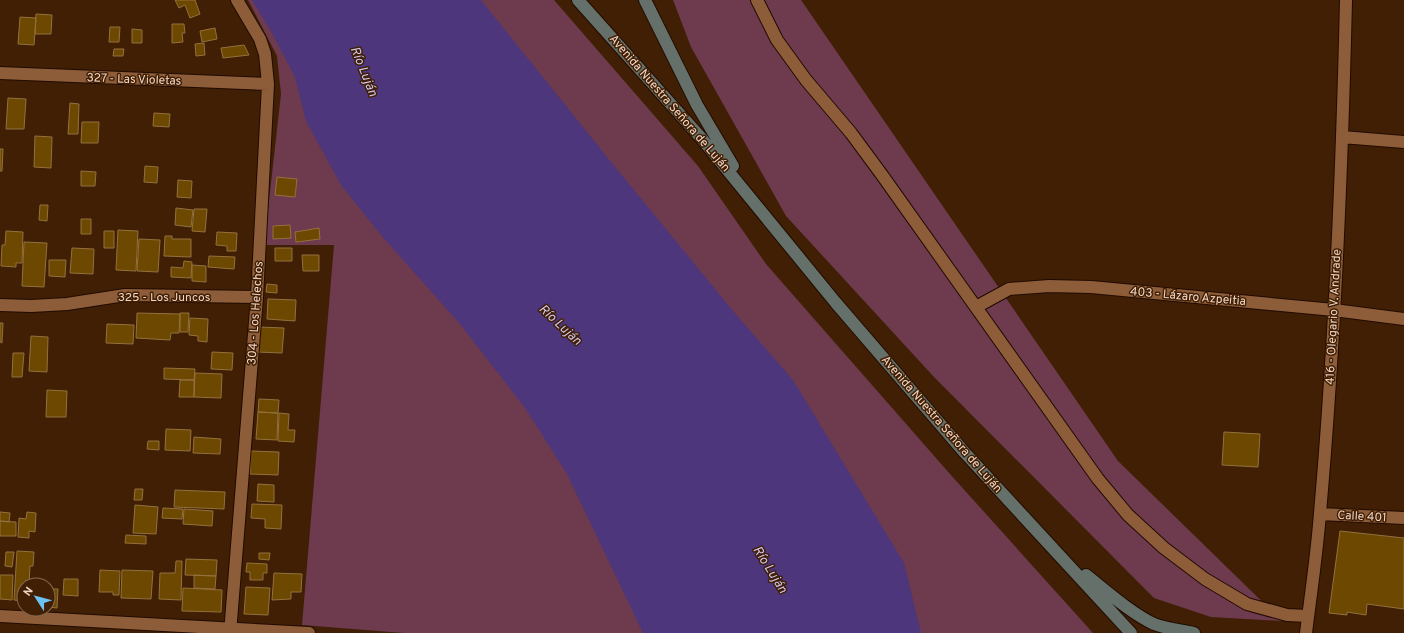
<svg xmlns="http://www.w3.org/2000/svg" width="1404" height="633" font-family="Overpass,sans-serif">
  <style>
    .green { fill: #6d3a4e }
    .water { fill: #4d367c }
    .building { fill: #6c4800; stroke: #93713e }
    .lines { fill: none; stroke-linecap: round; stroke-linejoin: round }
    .minor-casing { stroke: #210b00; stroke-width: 14 }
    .secondary-casing { stroke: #210b00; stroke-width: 14 }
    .minor { stroke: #8d5d3a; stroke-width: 12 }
    .secondary { stroke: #647069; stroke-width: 12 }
    .labels { text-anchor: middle; stroke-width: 3; stroke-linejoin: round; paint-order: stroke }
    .street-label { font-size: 12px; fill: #f2d6c4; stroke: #401f04 }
    .water-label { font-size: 13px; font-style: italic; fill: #d1c8f1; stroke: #401f04 }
  </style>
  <rect width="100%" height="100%" fill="#401f04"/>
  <!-- green -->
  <path class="green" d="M 248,0 L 274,0 L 729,633 L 404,633 L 302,625 L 334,245 L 264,245 L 281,94 L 277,56 Z
    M 371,0 L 554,0 L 698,166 L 766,264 L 950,474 L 1093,633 L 868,633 Z
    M 673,0 L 801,0 L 1118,461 L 1282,621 L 1211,617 L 1154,598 L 934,377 L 786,216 L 691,47 Z"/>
  <!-- water -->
  <path class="water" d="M 252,0 L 481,0 L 607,157 L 733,311 L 793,380 L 904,563 L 921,633 L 643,633 L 567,474 L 525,408 L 460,324 L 381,235 L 341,185 L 306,121 L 295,77 L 271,31 Z"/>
  <!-- building -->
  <path class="building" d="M 175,0 L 195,0 L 200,14 L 190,18 L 185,5 L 179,8 Z
    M 36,14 L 52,15 L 51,34 L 35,34 Z
    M 20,17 L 36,18 L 34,45 L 18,44 Z
    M 172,24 L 184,24 L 185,33 L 182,33 L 183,42 L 172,43 Z
    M 110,27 L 120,27 L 119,42 L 109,42 Z
    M 215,28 L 217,39 L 202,42 L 200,31 Z
    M 132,29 L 142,30 L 142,43 L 132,43 Z
    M 204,43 L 205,55 L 196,56 L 195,44 Z
    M 244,45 L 249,55 L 223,58 L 221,48 Z
    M 114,49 L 124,49 L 123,56 L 113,56 Z
    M 8,98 L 26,99 L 24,129 L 6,129 Z
    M 70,103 L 79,104 L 78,134 L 68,134 Z
    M 154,113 L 170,114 L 169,127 L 153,126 Z
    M 82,122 L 99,122 L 98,143 L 81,143 Z
    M 35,136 L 52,137 L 51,168 L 34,167 Z
    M 0,149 L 3,149 L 2,171 L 0,171 Z
    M 145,166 L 158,167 L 157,183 L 144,182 Z
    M 81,171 L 96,172 L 95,186 L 81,186 Z
    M 277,177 L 297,179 L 295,197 L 275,195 Z
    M 178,180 L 192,181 L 191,198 L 177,197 Z
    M 40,205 L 48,205 L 47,221 L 39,220 Z
    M 176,208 L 193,210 L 191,227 L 175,225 Z
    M 194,209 L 207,209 L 205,232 L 192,231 Z
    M 81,219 L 91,219 L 91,234 L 81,234 Z
    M 290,225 L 291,238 L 273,239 L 273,226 Z
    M 319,228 L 320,239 L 296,242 L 295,232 Z
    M 118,230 L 138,231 L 136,271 L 116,270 Z
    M 6,231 L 23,232 L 22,263 L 16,263 L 16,267 L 1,266 L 2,245 L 5,245 Z
    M 104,231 L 114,231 L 114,248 L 104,248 Z
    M 217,232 L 237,233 L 236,251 L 227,251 L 227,246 L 216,245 Z
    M 165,236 L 172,236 L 172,239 L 191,239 L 191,257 L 164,256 Z
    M 139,239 L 160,240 L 158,272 L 137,271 Z
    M 24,242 L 47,243 L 44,287 L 22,286 Z
    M 72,248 L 94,249 L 93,274 L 70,273 Z
    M 275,248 L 292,248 L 292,261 L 275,261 Z
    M 302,255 L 319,255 L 319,271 L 303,271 Z
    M 209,256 L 235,257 L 234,269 L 208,267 Z
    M 49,260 L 66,260 L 65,277 L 49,276 Z
    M 184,261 L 192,262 L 191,278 L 171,277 L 171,267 L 183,268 Z
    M 192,265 L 206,266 L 206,282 L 192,281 Z
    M 267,284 L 277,285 L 277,293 L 266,292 Z
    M 268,299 L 296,300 L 295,321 L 267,319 Z
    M 137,313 L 180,314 L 179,333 L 171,333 L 170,340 L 136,338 Z
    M 180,313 L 189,313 L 188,332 L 180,332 Z
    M 190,318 L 208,319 L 207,342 L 198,341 L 198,336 L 189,335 Z
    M 0,323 L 3,323 L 2,343 L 0,342 Z
    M 107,324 L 134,325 L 133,344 L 106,343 Z
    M 259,327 L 284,328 L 282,353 L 257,352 Z
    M 31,336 L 48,337 L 47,372 L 29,371 Z
    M 212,352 L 233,353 L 232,370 L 211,369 Z
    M 13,353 L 24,353 L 22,377 L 12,377 Z
    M 164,368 L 195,369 L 194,380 L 164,379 Z
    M 195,373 L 222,374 L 221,398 L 194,397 Z
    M 180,380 L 194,380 L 194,397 L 179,397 Z
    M 47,390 L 67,391 L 66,417 L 46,417 Z
    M 259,399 L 279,400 L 278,413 L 258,412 Z
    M 258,412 L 278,413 L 277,440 L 256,439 Z
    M 279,413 L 289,414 L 288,430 L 295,430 L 294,442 L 278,441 Z
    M 166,429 L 191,430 L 190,451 L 165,450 Z
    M 1224,432 L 1260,434 L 1258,467 L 1222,465 Z
    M 194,437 L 221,439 L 220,454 L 193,453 Z
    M 148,441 L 159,441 L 159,450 L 147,449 Z
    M 251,451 L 279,452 L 278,475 L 250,474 Z
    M 258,484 L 274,485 L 274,502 L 257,501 Z
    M 135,489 L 143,489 L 142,500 L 134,500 Z
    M 175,490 L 225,492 L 224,509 L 174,507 Z
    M 252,504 L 282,505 L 281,529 L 265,528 L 265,519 L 251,518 Z
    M 135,505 L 158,507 L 156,534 L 133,533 Z
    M 163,508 L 183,509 L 182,519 L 162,518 Z
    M 184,509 L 213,511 L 212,526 L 183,524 Z
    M 0,512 L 10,513 L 9,522 L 0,521 Z
    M 27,512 L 36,513 L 35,532 L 29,531 L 29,538 L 18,537 L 19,518 L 26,519 Z
    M 0,521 L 16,522 L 16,536 L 0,536 Z
    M 1340,531 L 1404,538 L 1404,609 L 1367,604 L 1366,615 L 1347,612 L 1347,615 L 1329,613 Z
    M 126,535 L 146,536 L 146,544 L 125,543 Z
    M 17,551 L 34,552 L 33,566 L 30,566 L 29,585 L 24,585 L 24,601 L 14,600 Z
    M 6,552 L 14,552 L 12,567 L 5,566 Z
    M 259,553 L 270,553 L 269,560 L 259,559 Z
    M 186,559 L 217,560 L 216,576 L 185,575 Z
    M 176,561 L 182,561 L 181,600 L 159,599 L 160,573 L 175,573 Z
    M 247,563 L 267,564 L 267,573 L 263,573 L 263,580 L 250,580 L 250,572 L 246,572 Z
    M 100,570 L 120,571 L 119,595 L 113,595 L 113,592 L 99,592 Z
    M 122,570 L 153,571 L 151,599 L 121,598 Z
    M 274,573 L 302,574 L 301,592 L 291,592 L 291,599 L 272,600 Z
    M 0,575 L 13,575 L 12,600 L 0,599 Z
    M 194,575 L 216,576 L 215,589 L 194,588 Z
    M 64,579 L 78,579 L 78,596 L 63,595 Z
    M 246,587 L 270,588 L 268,615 L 244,614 Z
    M 183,588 L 222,590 L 221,612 L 182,611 Z
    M 48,589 L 58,589 L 57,608 L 48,607 Z"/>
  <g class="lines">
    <defs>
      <path id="minor" d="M 757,0 L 777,40 L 806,80 L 851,133 L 882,175 L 1098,479 L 1128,515 L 1164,548 L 1205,579 L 1247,604 L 1287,615 L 1308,616
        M 0,73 L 268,84
        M 1342,137 L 1404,142
        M 0,305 L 31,306 L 67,304 L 125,295 L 257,297
        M 976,307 L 1009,289 L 1049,286 L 1091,287 L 1334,310 L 1404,319
        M 1320,514 L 1404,518
        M 0,616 L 309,633
        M 230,633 L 257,297 L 268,84 L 265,54 L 260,39 L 237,0
        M 1306,633 C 1311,593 1317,553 1320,513 C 1335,342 1342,171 1346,0"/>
      <path id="secondary" d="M 578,0 L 702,139 L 836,303 L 965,453 L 1131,633
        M 645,0 L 697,105 L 733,166
        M 1086,575 C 1105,590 1132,614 1154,624 C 1167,629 1181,630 1194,633"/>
    </defs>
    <!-- minor casing -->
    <use href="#minor" class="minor-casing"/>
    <!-- secondary casing -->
    <use href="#secondary" class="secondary-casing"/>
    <!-- minor -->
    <use href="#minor" class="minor"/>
    <!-- secondary -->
    <use href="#secondary" class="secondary"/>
  </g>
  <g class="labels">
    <!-- street labels -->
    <g class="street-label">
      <text transform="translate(134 79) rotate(2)" y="4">327 - Las Violetas</text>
      <text transform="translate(670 103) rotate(49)" y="4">Avenida Nuestra Señora de Luján</text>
      <text transform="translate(1188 296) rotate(5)" y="4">403 - Lázaro Azpeitia</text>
      <text x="164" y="301">325 - Los Juncos</text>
      <text transform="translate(255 313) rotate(-86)" y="4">304 - Los Helechos</text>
      <text transform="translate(1333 317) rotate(-87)" y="4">416 - Olegario V. Andrade</text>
      <text transform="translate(942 424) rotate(49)" y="4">Avenida Nuestra Señora de Luján</text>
      <text transform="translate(1362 516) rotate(3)" y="4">Calle 401</text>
    </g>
    <!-- water labels -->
    <g class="water-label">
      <text transform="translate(365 71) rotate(68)" y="5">Río Luján</text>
      <text transform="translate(561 324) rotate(43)" y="5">Río Luján</text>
      <text transform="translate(771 569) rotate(58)" y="5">Río Luján</text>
    </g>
  </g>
  <!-- north arrow -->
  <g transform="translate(36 597) rotate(306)"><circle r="19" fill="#401f04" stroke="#876851"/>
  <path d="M0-3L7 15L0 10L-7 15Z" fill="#6ec2f3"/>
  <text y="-6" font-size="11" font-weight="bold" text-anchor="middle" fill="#f2d6c4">N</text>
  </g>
</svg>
